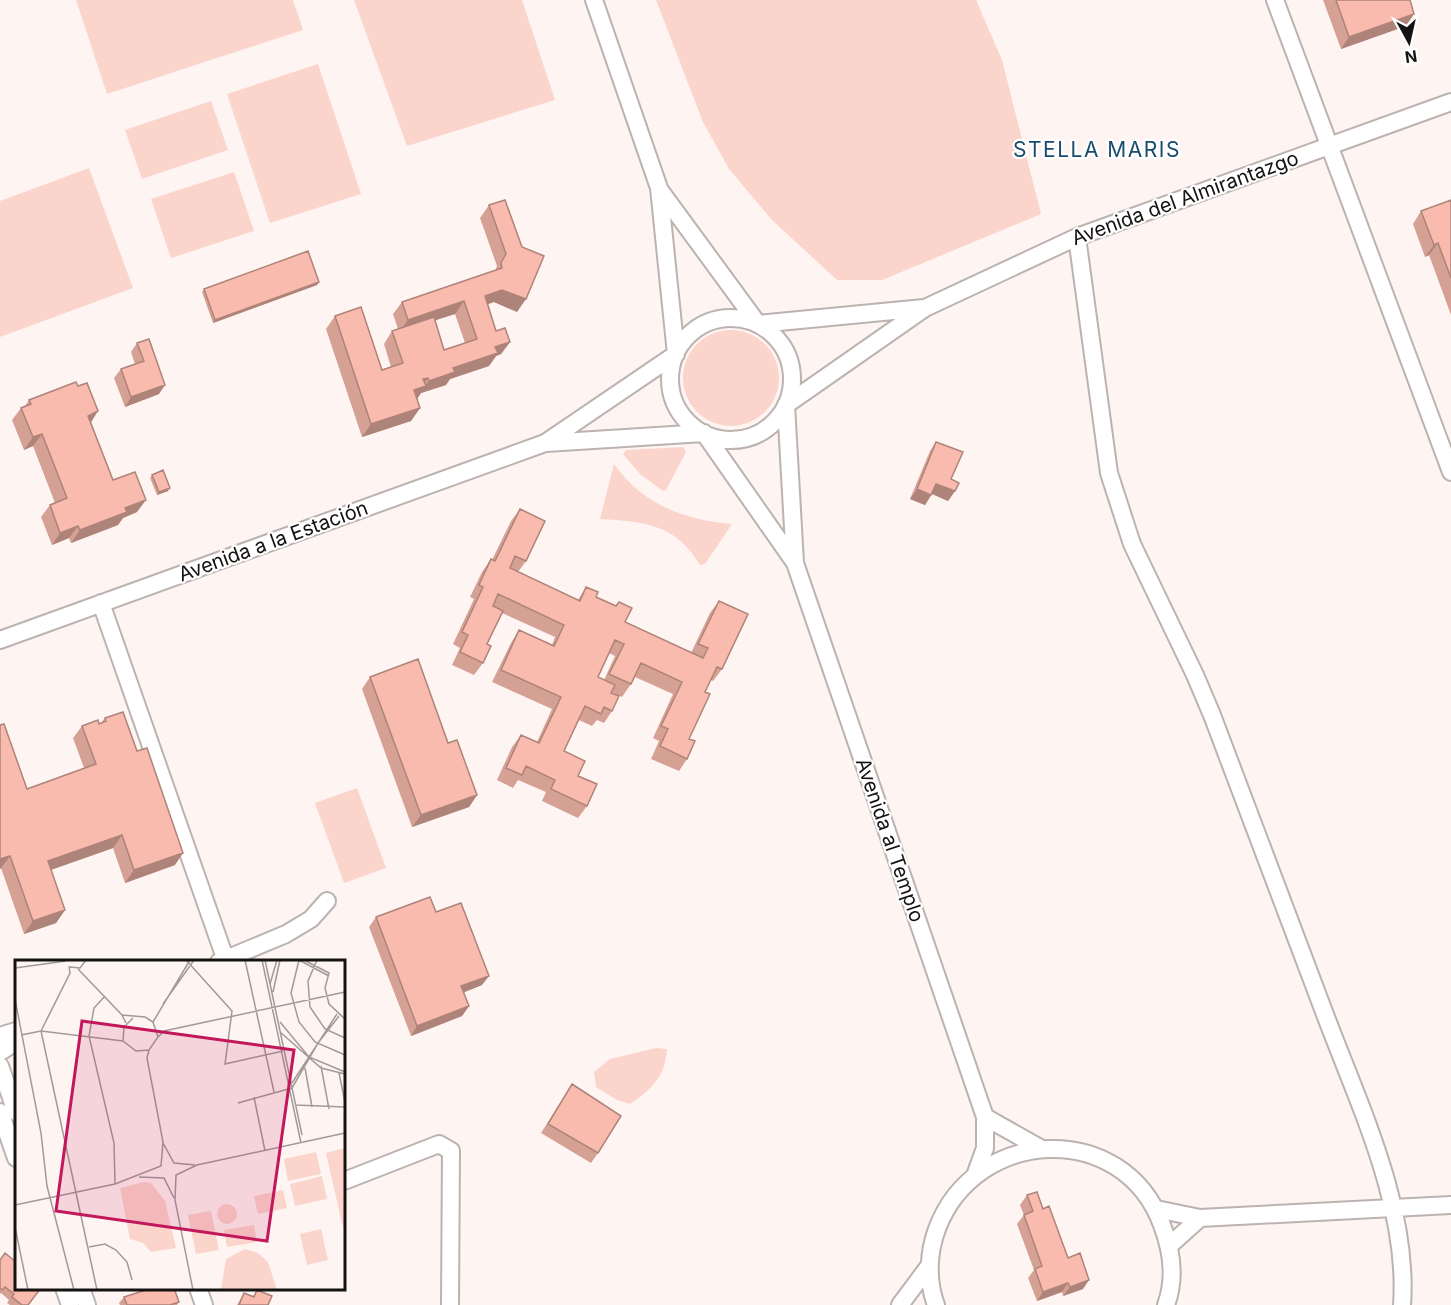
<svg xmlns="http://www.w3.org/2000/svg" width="1451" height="1305" font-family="Inter,sans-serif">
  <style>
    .green { fill: #fbd4cb }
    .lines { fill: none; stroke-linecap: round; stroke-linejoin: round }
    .minor-casing { stroke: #bcb3b1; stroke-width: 20 }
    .minor { stroke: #fff; stroke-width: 16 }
    .wall { fill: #d5a195; fill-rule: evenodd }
    .shaded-wall { fill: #ae8379 }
    .building { fill: #f8bbad; stroke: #ae8379; stroke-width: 1.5 }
    .labels { text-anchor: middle; stroke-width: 4.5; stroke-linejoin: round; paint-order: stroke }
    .street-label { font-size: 20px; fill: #151212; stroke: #fff }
    .neighbourhood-label { font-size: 21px; letter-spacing: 1.5px; fill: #184b6e; stroke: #fff }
    .inset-road { fill: none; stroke: #a19a99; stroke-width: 1.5 }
    .view { fill: #c2185b; fill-opacity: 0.15; stroke: #c2185b; stroke-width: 3 }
    .inset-edge { fill: none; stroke: #151212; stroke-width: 3 }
  </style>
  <rect width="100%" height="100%" fill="#fef5f3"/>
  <!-- green -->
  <path class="green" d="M 76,0 L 293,0 L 303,30 L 107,94 Z
    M 354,0 L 522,0 L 555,100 L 407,146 Z
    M 656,0 L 976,0 L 1002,60 L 1041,214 L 882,280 L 837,280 L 772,220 L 729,169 L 703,122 Z
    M 318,64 L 361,194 L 270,223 L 227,94 Z
    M 211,101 L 228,150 L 142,179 L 125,130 Z
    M 89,168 L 133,288 L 0,337 L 0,201 Z
    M 234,172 L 254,231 L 171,258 L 151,199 Z
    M683 378a48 48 0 1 1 96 0a48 48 0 1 1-96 0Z
    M 683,447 L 686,452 L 666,490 L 663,491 L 640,474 L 623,454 L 626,450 Z
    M 614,464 C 642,504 684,520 732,524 L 705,564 L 700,565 C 675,523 644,522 600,519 Z
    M 357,788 L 386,868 L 344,883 L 315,803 Z
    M 656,1048 L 667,1049 C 665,1077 653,1088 630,1104 L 617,1100 L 596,1087 L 594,1072 L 610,1059 Z"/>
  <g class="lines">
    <defs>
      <path id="minor" d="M 1275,0 L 1451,472
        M 659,189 L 758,324 L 924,308
        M 1077,237 L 1109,473 L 1132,544 L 1195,675 L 1212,715 C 1250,816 1288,917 1326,1017 C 1360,1107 1409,1208 1402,1305
        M670 379a61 61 0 1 1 122 0a61 61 0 1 1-122 0Z
        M 546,443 L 704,433 L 795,563
        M 101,603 L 225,958
        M 0,640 L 545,443 L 676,354 L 659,188 L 594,0
        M 219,962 L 286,934 L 311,919 L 327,901
        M 0,1036 L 16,1031
        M 0,1052 L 16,1042
        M 0,1066 L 16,1112
        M 0,1112 L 16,1158
        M 985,1117 L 1040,1148
        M 976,1173 L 985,1148 L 985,1117 L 795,563 L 786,405 L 925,308 L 1077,237 L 1451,102
        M 344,1181 L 439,1144 L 451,1151 L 450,1305
        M 1156,1209 L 1200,1218 L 1451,1205
        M 1170,1245 L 1200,1218
        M 64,1288 L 70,1305
        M 81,1288 L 87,1305
        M 198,1288 L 204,1305
        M 900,1305 L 929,1266
        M 936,1305 C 927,1281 928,1253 937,1229 C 975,1127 1123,1119 1162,1225 C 1172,1251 1176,1278 1166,1305"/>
    </defs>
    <!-- minor casing -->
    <use href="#minor" class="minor-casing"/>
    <!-- minor -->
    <use href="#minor" class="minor"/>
  </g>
  <!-- wall -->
  <path class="wall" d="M 1323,0 L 1410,0 L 1406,26 L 1341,49 Z
    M 505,200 L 517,312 L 494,302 L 488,304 L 496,331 L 510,342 L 501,354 L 496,356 L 489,366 L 450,379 L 446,385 L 421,393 L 417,399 L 420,408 L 411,421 L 362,437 L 326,329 L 335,316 L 382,370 L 391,367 L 384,344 L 392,331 L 398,329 L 393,314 L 402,302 L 495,271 L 497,266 L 480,218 L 489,205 ZM 455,314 L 465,343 L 444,350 L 435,320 Z
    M 1451,200 L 1451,315 L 1429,255 L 1425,257 L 1413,224 L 1421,211 Z
    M 319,282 L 317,285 L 213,323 L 202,292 L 204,289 Z
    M 137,343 L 159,394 L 125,407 L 114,378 L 121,369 L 135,364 L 131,352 Z
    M 29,400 L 91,422 L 113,480 L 137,512 L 123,518 L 118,525 L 71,543 L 69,538 L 52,545 L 41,517 L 50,505 L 55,503 L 33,446 L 24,450 L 12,420 L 21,408 L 25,406 Z
    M 936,442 L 951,479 L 955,491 L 948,501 L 932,494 L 925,505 L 910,499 L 930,451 Z
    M 152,475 L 168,491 L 157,495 L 150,478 Z
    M 520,509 L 526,561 L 518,572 L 578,600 L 586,587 L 596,597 L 616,606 L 619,602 L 625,622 L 691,653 L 710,613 L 719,601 L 722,669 L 713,681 L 711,680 L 705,692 L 689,739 L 687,759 L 679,771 L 651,759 L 659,741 L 653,738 L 673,694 L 635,677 L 631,684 L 622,697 L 611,692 L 612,711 L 604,723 L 597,720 L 592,726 L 579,720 L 564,751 L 578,776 L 587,806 L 578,818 L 542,801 L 546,792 L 518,780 L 513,788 L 497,780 L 512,747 L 521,735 L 537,742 L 552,709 L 492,682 L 511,643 L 519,630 L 552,645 L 555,637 L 502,613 L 487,644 L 483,663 L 474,675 L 452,665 L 460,648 L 453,644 L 474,599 L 470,597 L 482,572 L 491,559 L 492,560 L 511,521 ZM 609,653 L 615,656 L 604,680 L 598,677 Z
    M 370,677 L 477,795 L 469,807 L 412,827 L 362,689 Z
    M 105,718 L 175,865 L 125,883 L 113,848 L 51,870 L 65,910 L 56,923 L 24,934 L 1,868 L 0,869 L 0,725 L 27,789 L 84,768 L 73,738 L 82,726 L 99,724 L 101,723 Z
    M 436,912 L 482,985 L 464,992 L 469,1006 L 462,1016 L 411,1036 L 369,927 L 376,917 Z
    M 572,1084 L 598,1153 L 591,1163 L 541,1133 Z
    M 1027,1195 L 1043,1209 L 1083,1289 L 1063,1296 L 1062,1292 L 1037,1301 L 1028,1278 L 1034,1270 L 1017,1224 L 1024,1215 L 1020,1205 Z
    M 0,1260 L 28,1305 L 10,1305 L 7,1303 L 9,1300 L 1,1293 L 0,1294 Z
    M 257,1290 L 269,1305 L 237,1305 L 244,1293 L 253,1296 Z
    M 124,1297 L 179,1302 L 177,1305 L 120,1305 L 119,1303 Z"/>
  <!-- shaded-wall -->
  <path class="shaded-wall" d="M 1414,14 L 1406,26 L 1341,49 L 1349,37 Z
    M 1438,243 L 1429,255 L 1425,257 L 1434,245 Z
    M 319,282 L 317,285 L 213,323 L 215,320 Z
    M 502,290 L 526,299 L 517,312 L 494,302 L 476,308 L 485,296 Z
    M 464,301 L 455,314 L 399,332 L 408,320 Z
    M 510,342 L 501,354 L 496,356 L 489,366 L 450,379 L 446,385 L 421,393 L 417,399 L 405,403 L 423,379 L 428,378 L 420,388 L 424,387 L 429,381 L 495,347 Z
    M 165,385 L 159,394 L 125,407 L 131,397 Z
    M 420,408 L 411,421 L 362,437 L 371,424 Z
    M 98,411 L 90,424 L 88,416 Z
    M 42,434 L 33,446 L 24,450 L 33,437 Z
    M 936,484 L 955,491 L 948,501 L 930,493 Z
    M 170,488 L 168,491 L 157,495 L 159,492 Z
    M 917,489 L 931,495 L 925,505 L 910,499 Z
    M 146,500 L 137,512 L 123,518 L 118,525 L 71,543 L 80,530 L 125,508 Z
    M 78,526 L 69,538 L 52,545 L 60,533 Z
    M 477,795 L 469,807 L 412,827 L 421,815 Z
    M 122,835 L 113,848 L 39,874 L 48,861 Z
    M 183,853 L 175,865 L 125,883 L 134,870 Z
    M 10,856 L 1,868 L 0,869 L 0,859 Z
    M 65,910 L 56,923 L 24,934 L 33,921 Z
    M 489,976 L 482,985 L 455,996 L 461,986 Z
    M 469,1006 L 462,1016 L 411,1036 L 417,1026 Z
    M 1089,1280 L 1083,1289 L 1063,1296 L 1070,1287 Z
    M 1068,1283 L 1062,1292 L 1037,1301 L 1043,1292 Z"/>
  <!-- building -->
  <path class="building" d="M 1336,0 L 1410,0 L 1414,14 L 1349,37 Z
    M 505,200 L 522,247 L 544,256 L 526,299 L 502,290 L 485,296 L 496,331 L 505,328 L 510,342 L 495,347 L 498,353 L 453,368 L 455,372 L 429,381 L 428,378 L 423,379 L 426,386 L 414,390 L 420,408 L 371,424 L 335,316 L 361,307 L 382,370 L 403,363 L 392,331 L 434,317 L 444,350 L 477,339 L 464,301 L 408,320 L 402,302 L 502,268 L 501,263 L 506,254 L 489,205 Z
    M 1451,200 L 1451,278 L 1438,243 L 1434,245 L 1421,211 Z
    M 308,251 L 319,282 L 215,320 L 204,289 Z
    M 149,339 L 165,385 L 131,397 L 121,369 L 144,361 L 137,343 Z
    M 76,382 L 78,386 L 87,383 L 98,411 L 88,416 L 113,480 L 135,472 L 146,500 L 125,508 L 127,512 L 80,530 L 78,526 L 60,533 L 50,505 L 67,498 L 42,434 L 33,437 L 21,408 L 31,404 L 29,400 Z
    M 936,442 L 963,452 L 951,479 L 959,483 L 955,491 L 936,484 L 931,495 L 917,489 Z
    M 163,470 L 170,488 L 159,492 L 152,475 Z
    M 520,509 L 545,521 L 526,561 L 515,556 L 510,568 L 580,601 L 586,587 L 598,592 L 596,597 L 616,606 L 619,602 L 632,608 L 625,622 L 703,658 L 708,648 L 698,644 L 719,601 L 748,614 L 722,669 L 717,667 L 705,692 L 710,694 L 689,739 L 695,741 L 687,759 L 660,746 L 668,729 L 661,726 L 682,682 L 641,663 L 631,684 L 609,674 L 624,644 L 615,640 L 598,677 L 615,685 L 611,693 L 619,696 L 612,711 L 604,707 L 601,714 L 585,706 L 564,751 L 585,761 L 578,776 L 597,784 L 587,806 L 551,789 L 555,780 L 526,766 L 522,775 L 506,768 L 521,735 L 539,743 L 561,697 L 501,670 L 519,630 L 554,646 L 564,625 L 498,594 L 493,606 L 503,611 L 487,644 L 491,646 L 483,663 L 460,652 L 468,635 L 462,632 L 483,587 L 479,585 L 491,559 L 495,561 Z
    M 418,659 L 448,743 L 457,740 L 477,795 L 421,815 L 370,677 Z
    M 123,712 L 137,751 L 147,748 L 183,853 L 134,870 L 122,835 L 48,861 L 65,910 L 33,921 L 10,856 L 0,859 L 0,725 L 4,724 L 27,789 L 96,764 L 82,726 L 98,720 L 99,724 L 106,721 L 105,718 Z
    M 430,897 L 436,912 L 461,903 L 489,976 L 461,986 L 469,1006 L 417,1026 L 376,917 Z
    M 572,1084 L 621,1116 L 598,1153 L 548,1124 Z
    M 1037,1192 L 1043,1209 L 1049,1206 L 1068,1258 L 1080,1253 L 1089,1280 L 1070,1287 L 1068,1283 L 1043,1292 L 1035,1269 L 1042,1266 L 1024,1215 L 1033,1211 L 1027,1195 Z
    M 5,1253 L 16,1262 L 16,1288 L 41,1288 L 28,1305 L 22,1305 L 12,1297 L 14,1294 L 5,1287 L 2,1290 L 0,1288 L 0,1260 Z
    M 152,1288 L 174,1288 L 179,1302 L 170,1305 L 127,1305 L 124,1297 Z
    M 257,1290 L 272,1296 L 268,1305 L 269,1305 L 239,1305 L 244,1293 L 254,1297 Z"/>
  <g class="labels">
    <!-- street labels -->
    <g class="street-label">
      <text transform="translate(1185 198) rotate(-20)" y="7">Avenida del Almirantazgo</text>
      <text transform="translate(273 541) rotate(-20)" y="7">Avenida a la Estación</text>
      <text transform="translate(890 840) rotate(71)" y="7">Avenida al Templo</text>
    </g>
    <!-- neighbourhood labels -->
    <g class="neighbourhood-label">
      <text x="1097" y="157">STELLA MARIS</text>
    </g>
  </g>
  <!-- overview -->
  <g transform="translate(15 960)">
    <rect width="330" height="330" fill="#fef5f3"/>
    <path d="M 330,188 L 330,276 L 311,193 ZM 301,192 L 306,214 L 273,221 L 269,199 ZM 307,216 L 312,239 L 280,246 L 275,224 ZM 129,222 L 136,223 L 150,241 L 161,288 L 136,292 L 128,283 L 115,279 L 105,228 ZM 268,230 L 272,248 L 243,254 L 239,236 ZM202 254a10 10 0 1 1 20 0a10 10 0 1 1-20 0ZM 196,251 L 204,290 L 181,294 L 173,255 ZM 239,265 L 242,282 L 212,287 L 209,270 ZM 306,269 L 313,300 L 292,305 L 285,274 ZM 230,289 L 243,293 L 253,302 L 262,330 L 206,330 L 211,299 Z" fill="#fbd4cb"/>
    <path class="inset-road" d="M 171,0 L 217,51 L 210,104 L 268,91M 230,0 L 259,132M 247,0 L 286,183M 250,0 L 287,175M 284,0 L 276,33 L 284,62 L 300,82 L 330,95M 284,0 L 314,16M 289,0 L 314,13 L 310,28 L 314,44 L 330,59M 302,0 L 293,21 L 295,47 L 310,69 L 330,78M 54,6 L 55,13 L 26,71 L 82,330M 55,7 L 65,8 L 71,0M 0,8 L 51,1M 63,9 L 107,55 L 111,63M 255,24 L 262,0M 258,32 L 265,0M 90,36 L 79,48 L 74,76 L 99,183 L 100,224M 0,39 L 26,173 L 32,226 L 59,330M 148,44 L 179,0M 107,55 L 130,57 L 138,62 L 143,77 L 134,90 L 121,91 L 108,81 L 109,67 L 118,58M 138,62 L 175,0M 265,62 L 294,97 L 330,112M 265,72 L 306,108 L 330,114M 6,75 L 26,71 L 108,81M 143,77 L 149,71 L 330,32M 306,106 L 314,149M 290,108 L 297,147M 324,113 L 330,142M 277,123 L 322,54M 239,137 L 250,191M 223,143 L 277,128 L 303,83 L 324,56M 280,145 L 330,147M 148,183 L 159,203 L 180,205M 124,217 L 149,218 L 159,238M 0,245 L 100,224 L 146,206 L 148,182 L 132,98 L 134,90M 0,267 L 13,330M 74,287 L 90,284 L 101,290 L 112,302 L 117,320M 178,330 L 160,240 L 161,215 L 182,205 L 330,173"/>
    <path class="view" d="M 67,61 L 279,90 L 252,281 L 41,251 Z"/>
    <rect width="330" height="330" class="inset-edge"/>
  </g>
  <!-- north arrow -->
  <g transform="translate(1409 42) rotate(172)" stroke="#ffffff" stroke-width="4.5" paint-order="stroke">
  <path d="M0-4.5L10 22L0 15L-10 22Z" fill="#151212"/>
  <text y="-9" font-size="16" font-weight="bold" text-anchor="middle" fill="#151212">N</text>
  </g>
</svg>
